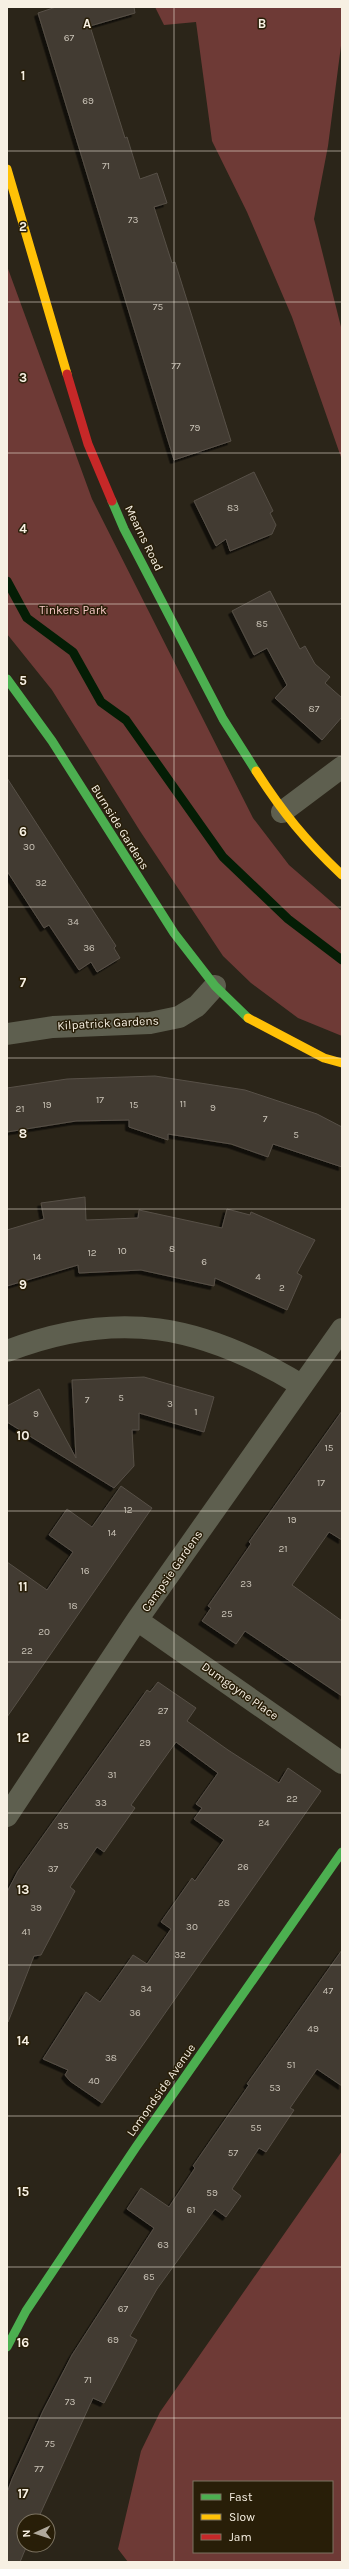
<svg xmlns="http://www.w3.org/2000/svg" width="349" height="2569" font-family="Karla,sans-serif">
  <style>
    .green { fill: #6e3a36; fill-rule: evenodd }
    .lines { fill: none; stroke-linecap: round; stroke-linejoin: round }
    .stream { stroke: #041d05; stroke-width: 9 }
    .building { fill: #423b32; stroke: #575047; filter: url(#shadow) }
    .street { stroke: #5e5f4f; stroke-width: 22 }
    .fast { stroke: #4caf50; stroke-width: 9 }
    .slow { stroke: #ffc107; stroke-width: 9 }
    .jam { stroke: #c62828; stroke-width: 9 }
    .grid { fill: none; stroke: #f7f0e3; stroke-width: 1; stroke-opacity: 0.55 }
    .labels { text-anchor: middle; stroke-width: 3; stroke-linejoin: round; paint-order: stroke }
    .number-label { font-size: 10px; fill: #cac3b7 }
    .street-label { font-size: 12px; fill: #f7f0e3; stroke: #281e08 }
    .park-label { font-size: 12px; fill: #f6c8c5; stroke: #281e08 }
    .grid-label { font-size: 13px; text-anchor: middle; font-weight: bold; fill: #f7f0e3; stroke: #281e08; stroke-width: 3; stroke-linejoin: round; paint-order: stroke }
  </style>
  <defs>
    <filter id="shadow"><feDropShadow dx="-3.5" dy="3.5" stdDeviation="0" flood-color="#0009"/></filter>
  </defs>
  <rect width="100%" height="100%" fill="#2b2519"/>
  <!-- green -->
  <path class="green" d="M 155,7 L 342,7 L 342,38 L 328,146 L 314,219 L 342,331 L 342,460 L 292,317 L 247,212 L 212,141 L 196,22 L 164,25 Z
    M 7,266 L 92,499 L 253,818 L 289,865 L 342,911 L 342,1036 L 298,1018 L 251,983 L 223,956 L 140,831 L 52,690 L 7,634 Z
    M 342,2151 L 342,2562 L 128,2562 L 118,2549 L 141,2451 L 160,2412 ZM 194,2482 L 332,2482 L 332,2552 L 194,2552 Z"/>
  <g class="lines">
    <!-- stream -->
    <path class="stream" d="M 7,581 L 27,618 L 73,652 L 101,702 L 126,720 L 223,857 L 288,919 L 342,960"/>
  </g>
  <!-- building -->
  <path class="building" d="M 56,7 L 134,7 L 135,13 L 90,26 L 125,138 L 127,137 L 140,179 L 157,173 L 167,203 L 154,207 L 172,263 L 175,262 L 231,441 L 174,460 L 38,13 Z
    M 254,472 L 273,511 L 270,513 L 276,525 L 272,534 L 230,551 L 226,539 L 216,546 L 194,501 Z
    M 270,591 L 300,649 L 305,646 L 315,664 L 330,677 L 325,683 L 342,698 L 342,717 L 322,740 L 275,698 L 287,685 L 267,648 L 254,655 L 232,611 Z
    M 7,778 L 116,946 L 114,948 L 120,958 L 97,972 L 91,962 L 79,970 L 49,925 L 44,928 L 7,871 Z
    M 155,1076 L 245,1090 L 317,1114 L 342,1127 L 342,1167 L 273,1144 L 268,1157 L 231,1144 L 168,1134 L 168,1140 L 129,1127 L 129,1120 L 76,1121 L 7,1132 L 7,1088 L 67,1079 Z
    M 85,1197 L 86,1220 L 138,1218 L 139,1210 L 222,1228 L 227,1209 L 250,1215 L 251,1212 L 315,1240 L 297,1273 L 302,1276 L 287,1310 L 215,1278 L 214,1286 L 141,1270 L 79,1273 L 78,1265 L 7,1286 L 7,1230 L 44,1219 L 41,1203 Z
    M 144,1377 L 214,1397 L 204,1432 L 139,1413 L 139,1430 L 132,1430 L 134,1466 L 114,1488 L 7,1422 L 7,1406 L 39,1389 L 76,1458 L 72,1380 Z
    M 342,1411 L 342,1540 L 329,1532 L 292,1585 L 342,1621 L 342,1696 L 245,1631 L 236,1644 L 202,1621 L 211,1608 L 208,1606 L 251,1544 L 249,1542 Z
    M 121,1486 L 152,1508 L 7,1717 L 7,1562 L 47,1590 L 73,1552 L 49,1535 L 67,1509 L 92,1527 Z
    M 158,1682 L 196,1708 L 187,1721 L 228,1750 L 279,1783 L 288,1768 L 321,1791 L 102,2103 L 70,2081 L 65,2075 L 68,2070 L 43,2059 L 86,1992 L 100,2002 L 133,1955 L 147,1964 L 171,1929 L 161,1922 L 192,1878 L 195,1881 L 224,1840 L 194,1819 L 202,1808 L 196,1804 L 218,1773 L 176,1742 L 131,1805 L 135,1808 L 104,1852 L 97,1847 L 70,1887 L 75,1891 L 41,1955 L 34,1956 L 8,2022 L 7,1892 L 18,1871 L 147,1690 L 150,1692 Z
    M 342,1950 L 342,2086 L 317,2069 L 290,2108 L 294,2110 L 266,2152 L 259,2148 L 232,2189 L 241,2196 L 226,2217 L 215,2209 L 157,2289 L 130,2336 L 137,2340 L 104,2403 L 93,2398 L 37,2521 L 24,2521 L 24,2545 L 27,2545 L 20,2562 L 7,2562 L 7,2493 L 12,2479 L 43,2411 L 72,2355 L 154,2228 L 127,2209 L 141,2188 L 169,2207 L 195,2168 L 193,2166 L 249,2085 L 247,2084 Z"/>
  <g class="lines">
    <!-- street -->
    <path class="street" d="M 282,812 L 342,767
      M 7,1034 L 53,1027 L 150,1023 L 179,1017 L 197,1006 L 215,986
      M 7,1351 C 118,1308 202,1325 301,1385
      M 137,1620 L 342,1763
      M 7,1816 L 137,1620 L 342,1329"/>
    <!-- fast -->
    <path class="fast" d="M 112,501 L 124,529 L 223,719 L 256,771
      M 7,679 L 52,741 L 174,933 L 215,986 L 248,1018
      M 7,2347 L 26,2311 L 136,2147 L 342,1852"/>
    <!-- slow -->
    <path class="slow" d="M 7,169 L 67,374
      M 256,771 C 283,813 305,840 342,875
      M 248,1018 L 324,1058 L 342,1063"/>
    <!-- jam -->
    <path class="jam" d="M 67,374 L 88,444 L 112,501"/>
  </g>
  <!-- grid -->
  <path class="grid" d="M 174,7 L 174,2562M 7,151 L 342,151M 7,302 L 342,302M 7,453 L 342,453M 7,604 L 342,604M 7,756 L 342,756M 7,907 L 342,907M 7,1058 L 342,1058M 7,1209 L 342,1209M 7,1360 L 342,1360M 7,1511 L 342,1511M 7,1662 L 342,1662M 7,1813 L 342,1813M 7,1965 L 342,1965M 7,2116 L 342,2116M 7,2267 L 342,2267M 7,2418 L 342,2418"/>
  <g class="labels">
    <!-- number labels -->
    <g class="number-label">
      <text x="69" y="41">67</text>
      <text x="88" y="104">69</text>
      <text x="106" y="169">71</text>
      <text x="133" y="223">73</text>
      <text x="158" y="310">75</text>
      <text x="176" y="369">77</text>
      <text x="195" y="431">79</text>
      <text x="233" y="511">83</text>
      <text x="262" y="627">85</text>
      <text x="314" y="712">87</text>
      <text x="29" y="850">30</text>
      <text x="41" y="886">32</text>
      <text x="73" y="925">34</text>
      <text x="89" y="951">36</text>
      <text x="100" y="1103">17</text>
      <text x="183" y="1107">11</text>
      <text x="47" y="1108">19</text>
      <text x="134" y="1108">15</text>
      <text x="213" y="1111">9</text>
      <text x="20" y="1112">21</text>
      <text x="265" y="1122">7</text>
      <text x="296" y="1138">5</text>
      <text x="172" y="1252">8</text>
      <text x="122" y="1254">10</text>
      <text x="92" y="1256">12</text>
      <text x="37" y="1260">14</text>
      <text x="204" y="1265">6</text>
      <text x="258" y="1280">4</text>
      <text x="282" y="1291">2</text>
      <text x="121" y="1401">5</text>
      <text x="87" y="1403">7</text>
      <text x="170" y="1407">3</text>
      <text x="196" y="1415">1</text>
      <text x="36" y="1417">9</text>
      <text x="329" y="1451">15</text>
      <text x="321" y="1486">17</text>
      <text x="128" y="1513">12</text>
      <text x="292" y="1523">19</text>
      <text x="112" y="1536">14</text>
      <text x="283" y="1552">21</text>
      <text x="85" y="1574">16</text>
      <text x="246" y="1587">23</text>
      <text x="73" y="1609">18</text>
      <text x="227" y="1617">25</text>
      <text x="44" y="1635">20</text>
      <text x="27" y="1654">22</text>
      <text x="163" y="1714">27</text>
      <text x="145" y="1746">29</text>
      <text x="112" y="1778">31</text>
      <text x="292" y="1802">22</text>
      <text x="101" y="1806">33</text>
      <text x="264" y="1826">24</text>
      <text x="63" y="1829">35</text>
      <text x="243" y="1870">26</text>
      <text x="53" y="1872">37</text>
      <text x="224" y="1906">28</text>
      <text x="36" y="1911">39</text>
      <text x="192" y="1930">30</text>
      <text x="26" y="1935">41</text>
      <text x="180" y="1958">32</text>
      <text x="146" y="1992">34</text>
      <text x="328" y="1994">47</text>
      <text x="135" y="2016">36</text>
      <text x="313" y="2032">49</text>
      <text x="111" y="2061">38</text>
      <text x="291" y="2068">51</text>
      <text x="94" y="2084">40</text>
      <text x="275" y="2091">53</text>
      <text x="256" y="2131">55</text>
      <text x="233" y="2156">57</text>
      <text x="212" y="2196">59</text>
      <text x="191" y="2213">61</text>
      <text x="163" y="2248">63</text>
      <text x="149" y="2280">65</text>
      <text x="123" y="2312">67</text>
      <text x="113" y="2343">69</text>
      <text x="88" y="2383">71</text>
      <text x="70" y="2405">73</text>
      <text x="50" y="2447">75</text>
      <text x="39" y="2472">77</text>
    </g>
    <!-- street labels -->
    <g class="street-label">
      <text transform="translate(144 538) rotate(64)" y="4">Mearns Road</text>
      <text transform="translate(120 827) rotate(58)" y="4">Burnside Gardens</text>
      <text transform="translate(108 1023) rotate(-3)" y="4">Kilpatrick Gardens</text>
      <text transform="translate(172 1571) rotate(-55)" y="4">Campsie Gardens</text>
      <text transform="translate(240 1691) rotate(35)" y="4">Dumgoyne Place</text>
      <text transform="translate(161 2090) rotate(-55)" y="4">Lomondside Avenue</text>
    </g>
    <!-- park labels -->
    <g class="park-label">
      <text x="73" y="614">Tinkers Park</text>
    </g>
  </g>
  <g class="grid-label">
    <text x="87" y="28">A</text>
    <text x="262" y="28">B</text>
    <text x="23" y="80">1</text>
    <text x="23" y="231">2</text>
    <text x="23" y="382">3</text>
    <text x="23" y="533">4</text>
    <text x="23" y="685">5</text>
    <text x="23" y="836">6</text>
    <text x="23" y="987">7</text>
    <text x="23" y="1138">8</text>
    <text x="23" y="1289">9</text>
    <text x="23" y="1440">10</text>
    <text x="23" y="1591">11</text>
    <text x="23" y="1742">12</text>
    <text x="23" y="1894">13</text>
    <text x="23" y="2045">14</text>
    <text x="23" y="2196">15</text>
    <text x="23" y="2347">16</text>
    <text x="23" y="2498">17</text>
  </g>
  <!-- border -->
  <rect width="349" height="2569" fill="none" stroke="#f7f0e3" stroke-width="16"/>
  <!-- legend -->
  <rect x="193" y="2481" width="140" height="72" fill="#281e08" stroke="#7b7260"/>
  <rect x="201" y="2494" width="20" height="6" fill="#4caf50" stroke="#7b7260"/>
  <text x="229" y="2501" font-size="12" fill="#f7f0e3">Fast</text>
  <rect x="201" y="2514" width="20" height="6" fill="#ffc107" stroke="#7b7260"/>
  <text x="229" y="2521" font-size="12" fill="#f7f0e3">Slow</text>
  <rect x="201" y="2534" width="20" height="6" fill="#c62828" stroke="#7b7260"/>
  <text x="229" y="2541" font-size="12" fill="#f7f0e3">Jam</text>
  <!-- north arrow -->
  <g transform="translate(36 2533) rotate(267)"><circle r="19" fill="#281e08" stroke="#7b7260"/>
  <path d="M0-3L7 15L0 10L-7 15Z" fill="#b0a99c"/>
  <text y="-6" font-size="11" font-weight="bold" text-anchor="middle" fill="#f7f0e3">N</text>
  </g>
</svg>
